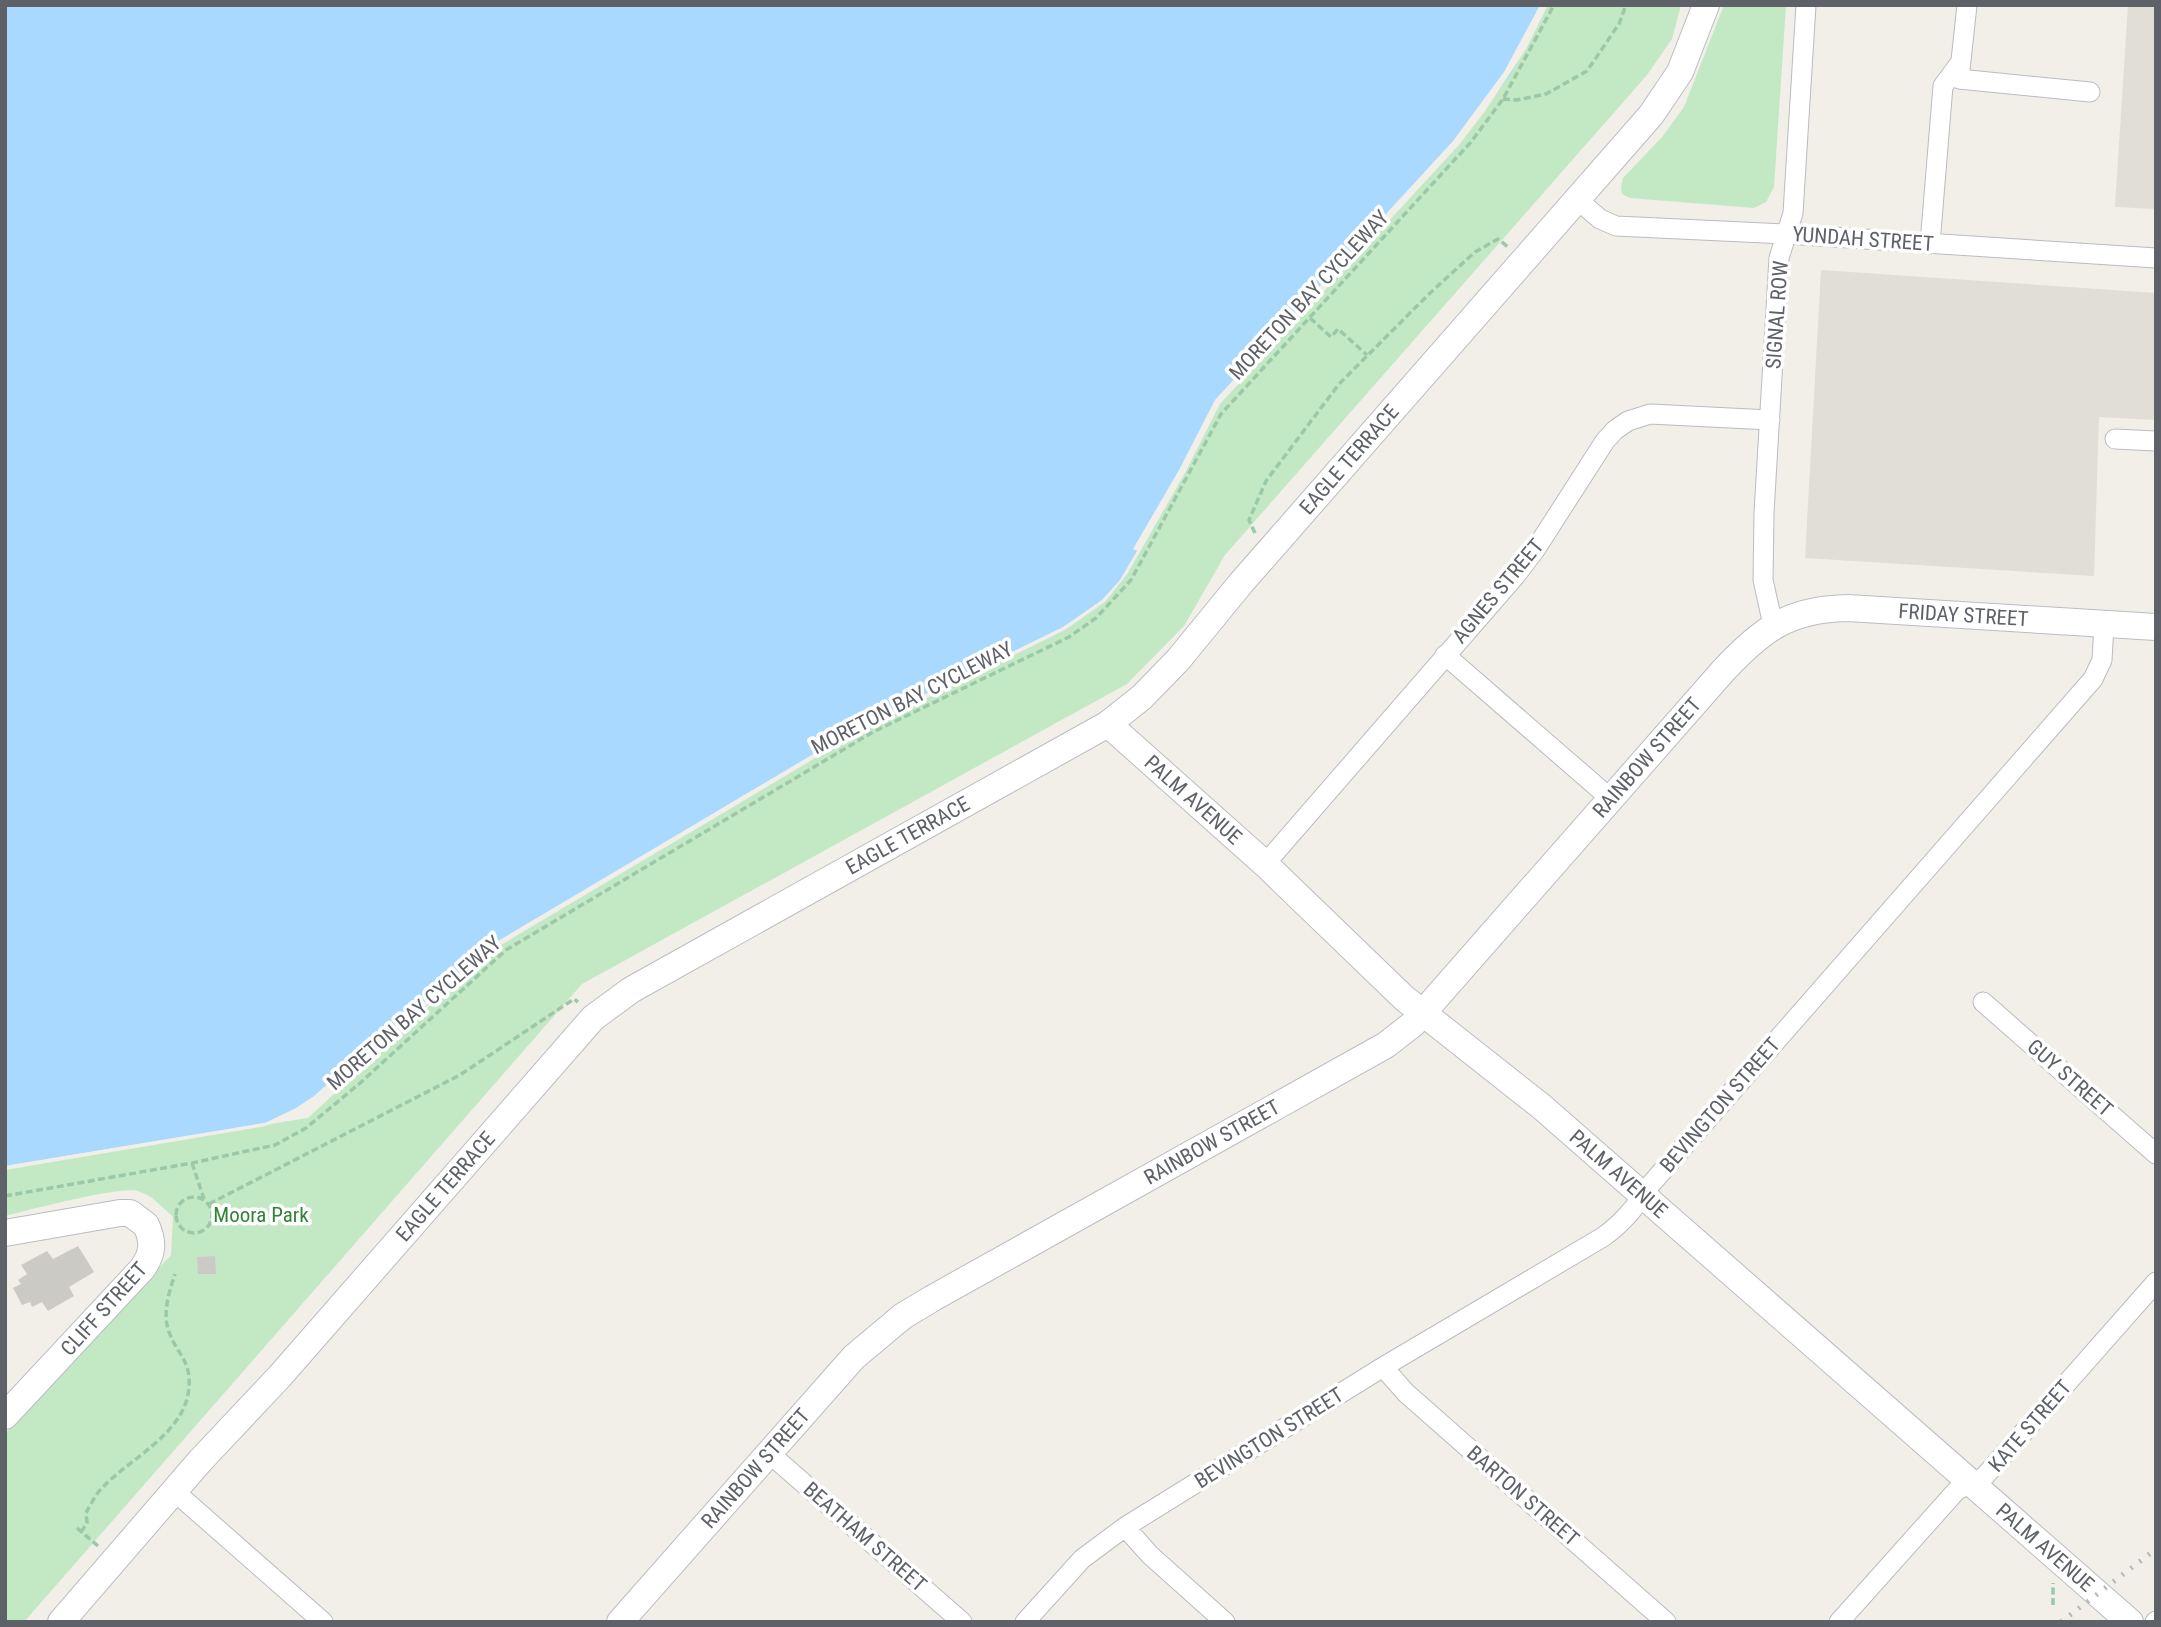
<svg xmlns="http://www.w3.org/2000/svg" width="2161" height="1627" font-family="'Roboto Condensed',sans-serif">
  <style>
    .education { fill: #e1ded5 }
    .green { fill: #c3e9c4 }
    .water { fill: #a9d9ff }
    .pier { fill: #f1efe7 }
    .building { fill: #cccac4 }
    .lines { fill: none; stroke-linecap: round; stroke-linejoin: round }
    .street-casing { stroke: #b9bcc1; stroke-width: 21 }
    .secondary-casing { stroke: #babdc3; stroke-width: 28 }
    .path { stroke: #9ac8a8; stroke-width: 3.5; stroke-dasharray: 7 3.5; stroke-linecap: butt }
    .street { stroke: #fff; stroke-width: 19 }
    .secondary { stroke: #fff; stroke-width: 26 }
    .rail { stroke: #b6b6b8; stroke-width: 5; stroke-dasharray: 2 9; stroke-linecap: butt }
    .labels { text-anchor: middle; stroke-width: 7; stroke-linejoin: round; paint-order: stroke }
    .street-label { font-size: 21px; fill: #5e6268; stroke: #fff }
    .park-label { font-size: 21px; fill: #318336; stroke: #fff }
  </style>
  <rect width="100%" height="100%" fill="#f1efe7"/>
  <!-- education -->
  <path class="education" d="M 2128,5 L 2156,5 L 2156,209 L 2115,207 Z
    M 1821,270 L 2156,293 L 2156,420 L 2099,417 L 2094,576 L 1805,558 Z"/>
  <!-- green -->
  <path class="green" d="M 1546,5 L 1681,5 L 1672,39 L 1647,75 L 1225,555 L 1184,626 L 1127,684 L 582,984 L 24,1622 L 5,1622 L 5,1434 L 171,1255 L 173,1217 C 162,1207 153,1196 138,1191 C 119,1186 30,1210 5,1216 L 5,1166 L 308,1118 L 502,939 L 1221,398 Z
    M 1724,5 L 1786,5 L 1774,187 L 1766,202 L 1754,208 L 1630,198 L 1622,194 L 1621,187 L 1623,178 L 1662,137 L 1684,107 Z"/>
  <!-- water -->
  <path class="water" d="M 5,5 L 1548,5 L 1510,75 L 1459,145 L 1220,404 L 1185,473 L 1128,573 L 1105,602 L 1065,630 L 866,728 L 501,945 L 392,1035 L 366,1050 L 314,1096 L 296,1108 L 265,1123 L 5,1166 Z"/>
  <!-- pier -->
  <path class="pier" d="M 1540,5 L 1548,5 L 1526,49 L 1485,111 L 1459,145 L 1220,404 L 1185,473 L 1128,573 L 1105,602 L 1065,630 L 866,728 L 501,945 L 361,1059 L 389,1031 L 498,941 L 864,724 L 1063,627 L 1102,600 L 1120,580 L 1137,551 L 1133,549 L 1179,470 L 1215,400 L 1453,141 L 1504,72 Z
    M 296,1112 L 266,1126 L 5,1170 L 5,1166 L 265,1123 Z"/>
  <!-- building -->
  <path class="building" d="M 78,1246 L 94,1272 L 69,1287 L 74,1296 L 48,1311 L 42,1302 L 32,1307 L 30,1302 L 22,1305 L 13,1288 L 21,1284 L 18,1280 L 27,1274 L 21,1265 L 47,1251 L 53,1259 Z
    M 215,1256 L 216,1274 L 198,1274 L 197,1257 Z"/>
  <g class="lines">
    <defs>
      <path id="street" d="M 1967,5 L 1959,79 L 2090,92
        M 1578,200 L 1600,219 L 1616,226 L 1787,234 L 2156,258
        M 1930,244 L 1943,86 L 1960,63
        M 2115,439 L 2156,441
        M 1773,625 L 1763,580 L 1764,513 L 1779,258 L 1793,213 L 1806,5
        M 1445,655 L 1611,799
        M 1265,864 L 1516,575 L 1535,550 L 1605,441 L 1615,430 L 1628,421 L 1650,414 L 1770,420
        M 1983,1002 L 2156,1154
        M 1383,1367 L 1406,1393 L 1666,1622
        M 769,1453 L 962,1622
        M 174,1491 L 323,1622
        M 1125,1527 L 1150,1555 L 1225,1622
        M 1025,1622 L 1082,1559 L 1125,1527 L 1383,1367 L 1603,1237 C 1624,1222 1637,1205 1651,1184 L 2093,679 L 2102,660 L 2104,625
        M 1839,1622 L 1957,1490 L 1984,1477 L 2156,1282
        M 2155,1622 L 2156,1621"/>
      <g id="secondary">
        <path id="s1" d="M 1108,724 L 1265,864 L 1404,998 L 1542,1107 L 2130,1622"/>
        <path d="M 5,1233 L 120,1213 L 130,1213 L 146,1225 C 154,1242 153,1254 142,1269 L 5,1416"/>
        <path id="s2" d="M 61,1622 L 200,1461 L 280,1376 L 593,1018 L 631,990 L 1108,724 L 1142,697 L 1178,660 L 1241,583 L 1651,115 L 1680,72 L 1706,5"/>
        <path id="s3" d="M 620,1622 L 854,1357 L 903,1316 L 933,1298 L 1386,1045 L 1413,1024 L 1723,671 C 1762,629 1789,609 1848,608 L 2156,627"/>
      </g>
    </defs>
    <!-- street casing -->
    <use href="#street" class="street-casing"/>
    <!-- secondary casing -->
    <use href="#secondary" class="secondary-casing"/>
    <!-- path -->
    <path class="path" d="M 1503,99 L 1517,100 L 1546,94 L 1587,71 L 1619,24 L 1626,5
      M 1310,318 L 1331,337 L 1338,329 L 1367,355
      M 1255,533 L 1249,520 L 1266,481 L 1339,384 L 1430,293 L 1475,252 L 1498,239 L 1508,247
      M 192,1163 L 204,1199
      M 5,1196 L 192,1163 L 275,1145 L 306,1128 L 359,1084 L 506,950 L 873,732 L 1069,637 L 1096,618 L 1131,580 L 1221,414 L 1471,142 L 1503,99 L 1554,5
      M176 1215a18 18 0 1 1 36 0a18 18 0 1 1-36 0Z
      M 209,1204 L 460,1075 L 574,999 L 578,1002
      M 77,1528 L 98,1546
      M 81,1532 L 87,1523 L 86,1513 C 91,1504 96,1493 104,1486 C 132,1457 187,1432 189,1386 C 191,1361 177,1354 169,1332 C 162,1314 169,1292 175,1274
      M 2053,1605 L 2053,1583"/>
    <!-- street -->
    <use href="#street" class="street"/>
    <!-- secondary -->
    <use href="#secondary" class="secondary"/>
    <!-- rail -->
    <path class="rail" d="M 2061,1622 L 2156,1549"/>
  </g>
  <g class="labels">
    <!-- street labels -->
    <g class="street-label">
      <text transform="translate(1863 239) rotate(4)" y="7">YUNDAH STREET</text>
      <text transform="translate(1309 295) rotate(-47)" y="7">MORETON BAY CYCLEWAY</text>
      <text transform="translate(1777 315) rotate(-86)" y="7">SIGNAL ROW</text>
      <text dy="7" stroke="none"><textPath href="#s2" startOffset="1757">EAGLE TERRACE</textPath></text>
      <text transform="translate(1498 591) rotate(-50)" y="7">AGNES STREET</text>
      <text dy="7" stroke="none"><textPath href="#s3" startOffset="1736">FRIDAY STREET</textPath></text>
      <text transform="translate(912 698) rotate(-27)" y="7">MORETON BAY CYCLEWAY</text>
      <text dy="7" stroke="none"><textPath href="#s3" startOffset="1360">RAINBOW STREET</textPath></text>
      <text dy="7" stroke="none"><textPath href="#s1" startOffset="114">PALM AVENUE</textPath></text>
      <text dy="7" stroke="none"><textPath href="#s2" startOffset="1169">EAGLE TERRACE</textPath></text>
      <text transform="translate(414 1013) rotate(-41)" y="7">MORETON BAY CYCLEWAY</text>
      <text transform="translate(2070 1078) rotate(41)" y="7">GUY STREET</text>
      <text transform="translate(1720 1105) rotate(-49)" y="7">BEVINGTON STREET</text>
      <text dy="7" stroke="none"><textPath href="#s3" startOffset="772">RAINBOW STREET</textPath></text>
      <text dy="7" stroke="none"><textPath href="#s1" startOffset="681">PALM AVENUE</textPath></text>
      <text dy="7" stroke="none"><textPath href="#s2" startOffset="581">EAGLE TERRACE</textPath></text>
      <text transform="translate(104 1309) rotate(-48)" y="7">CLIFF STREET</text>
      <text transform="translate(2030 1426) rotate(-49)" y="7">KATE STREET</text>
      <text transform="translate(1269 1438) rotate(-32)" y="7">BEVINGTON STREET</text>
      <text dy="7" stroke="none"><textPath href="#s3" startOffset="205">RAINBOW STREET</textPath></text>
      <text transform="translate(1523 1496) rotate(41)" y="7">BARTON STREET</text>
      <text transform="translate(865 1537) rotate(41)" y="7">BEATHAM STREET</text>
      <text dy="7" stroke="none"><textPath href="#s1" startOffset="1248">PALM AVENUE</textPath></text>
    </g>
    <!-- park labels -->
    <g class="park-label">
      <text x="261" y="1222">Moora Park</text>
    </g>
  </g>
  <!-- border -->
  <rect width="2161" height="1627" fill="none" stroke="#5e6268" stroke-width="14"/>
</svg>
